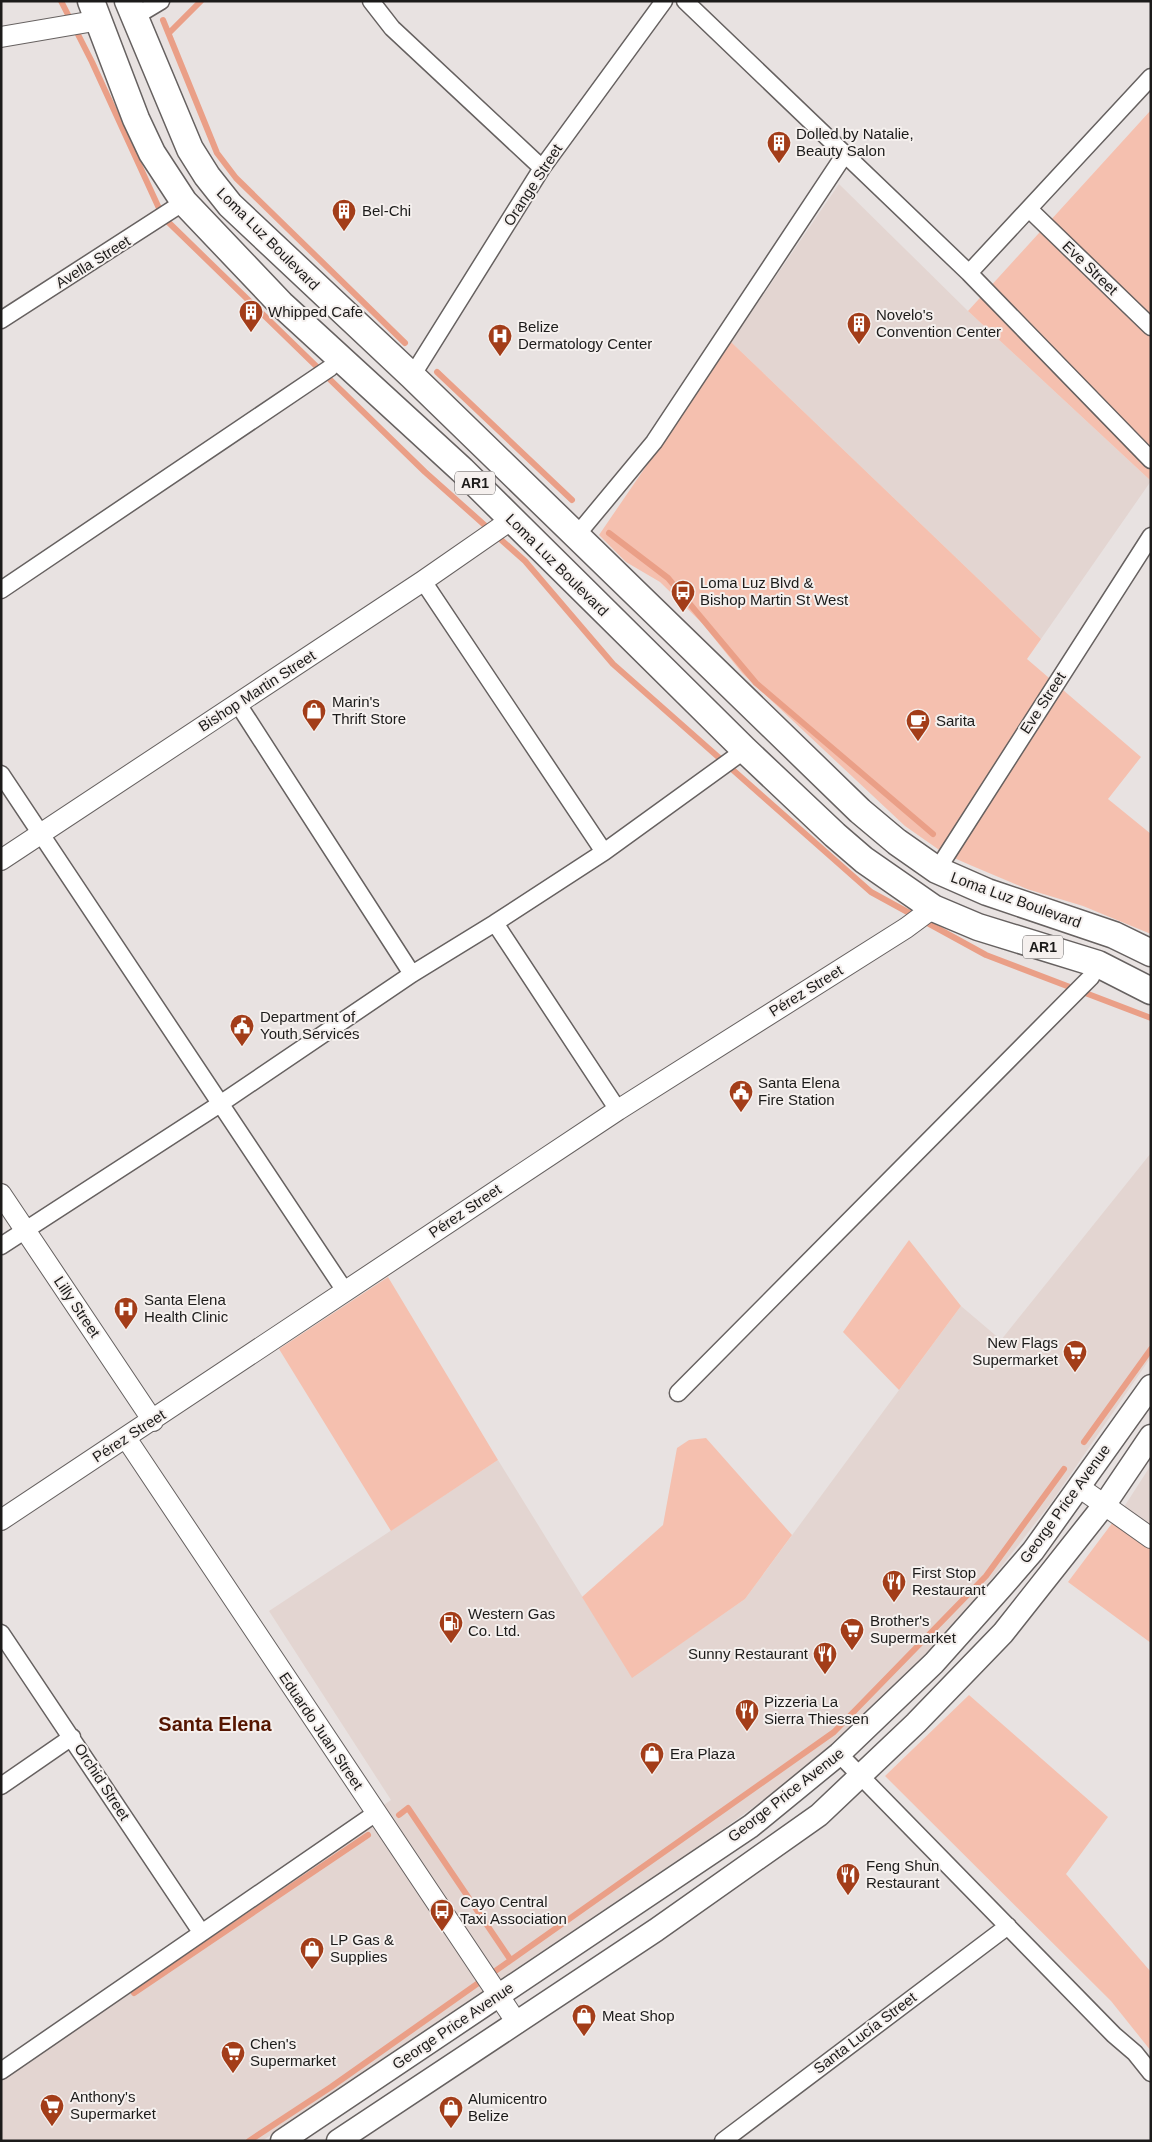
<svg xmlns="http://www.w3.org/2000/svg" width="1152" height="2142" font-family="Helvetica,sans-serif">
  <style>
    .built { fill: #e3d5d1 }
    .green { fill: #f5c0af }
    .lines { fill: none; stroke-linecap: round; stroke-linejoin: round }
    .stream { stroke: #ea9f87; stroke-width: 6 }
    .minor-casing { stroke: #666160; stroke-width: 19 }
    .tertiary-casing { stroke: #666160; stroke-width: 22 }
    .secondary-casing { stroke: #666160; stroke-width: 25 }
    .trunk-casing { stroke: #666160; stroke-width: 29 }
    .minor { stroke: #fff; stroke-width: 16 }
    .tertiary { stroke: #fff; stroke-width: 20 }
    .secondary { stroke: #fff; stroke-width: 22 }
    .trunk { stroke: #fff; stroke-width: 26 }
    .labels { text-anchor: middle; stroke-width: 4; stroke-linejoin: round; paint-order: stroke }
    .shield { fill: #f5f0ee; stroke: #5d5b5a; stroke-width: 1 }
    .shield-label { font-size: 14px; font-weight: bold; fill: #1c1b1a }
    .poi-label { font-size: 15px; fill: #1c1b1a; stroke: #f5f0ee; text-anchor: start }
    .street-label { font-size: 15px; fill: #1c1b1a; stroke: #f5f0ee }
    .district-label { font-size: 20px; font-weight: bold; fill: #551500; stroke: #f5f0ee }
  </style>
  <rect width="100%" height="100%" fill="#e8e2e1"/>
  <!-- built -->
  <path class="built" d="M 839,184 L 968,311 L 1151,481 L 1041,639 L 731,342 Z
    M 1151,1153 L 1151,1357 L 1051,1503 L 959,1621 L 913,1671 L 839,1739 L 769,1796 L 690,1853 L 262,2141 L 1,2141 L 1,2070 L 391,1800 L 269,1611 L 498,1460 L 632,1677 L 745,1599 L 961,1306 L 1001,1340 Z
    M 1151,1465 L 1151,1534 L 1122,1510 Z"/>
  <!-- green -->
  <path class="green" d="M 1151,110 L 1151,481 L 968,311 Z
    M 731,342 L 1041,639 L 1027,659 L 1141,757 L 1108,799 L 1151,834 L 1151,934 L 1083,906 L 1027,889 L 970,865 L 945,854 L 905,826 L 742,673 L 702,623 L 660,582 L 626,562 L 599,535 Z
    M 909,1240 L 961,1306 L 899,1390 L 843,1332 Z
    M 388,1277 L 498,1460 L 391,1531 L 279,1349 Z
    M 706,1438 L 792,1535 L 745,1599 L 632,1678 L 582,1597 L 663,1525 L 677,1448 L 689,1440 Z
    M 1122,1510 L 1151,1534 L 1151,1643 L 1068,1582 Z
    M 969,1695 L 1108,1817 L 1066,1874 L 1151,1972 L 1151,2051 L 1111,2001 L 885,1776 Z"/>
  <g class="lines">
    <!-- stream -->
    <path class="stream" d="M 61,1 L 92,62 L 163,217 L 425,472 L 525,561 L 613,664 L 871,892 L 986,955 L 1151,1018
      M 163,20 L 217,153 L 236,178 L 405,343
      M 169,33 L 201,1
      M 437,372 L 572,500
      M 609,533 L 668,578 L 756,683 L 933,834
      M 1084,1442 L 1151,1349
      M 399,1815 L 408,1808 L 510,1959
      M 134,1993 L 368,1835
      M 249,2141 L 331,2087 L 834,1732 L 986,1576 L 1064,1469"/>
    <defs>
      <path id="minor" d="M 371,1 L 392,28 L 542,168
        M 685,1 L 969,273 L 1151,460
        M 136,16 L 161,1
        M 1030,210 L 1151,327
        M 969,273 L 1151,77
        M 1,320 L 184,202
        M 412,376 L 542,168 L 664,1
        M 576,536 L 654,442 L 845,154
        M 423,581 L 604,852
        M 1,590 L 330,368 L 339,358
        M 238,704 L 412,974
        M 1,774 L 345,1291
        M 937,870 L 1151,536
        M 495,923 L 618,1110
        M 1,1246 L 220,1104 L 412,974 L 495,923 L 604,852 L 745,750
        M 678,1393 L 1084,984 L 1091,977 L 1098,964
        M 1,1633 L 201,1932
        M 839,1754 L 1114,2035 L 1135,2053 L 1151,2073
        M 1,1786 L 72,1737
        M 1,2071 L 376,1813
        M 723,2141 L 1008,1926"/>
      <path id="tertiary" d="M 1,37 L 100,20
        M 1,860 L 423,581 L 511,520
        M 1,1194 L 153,1421
        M 126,1438 L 517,2023
        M 1079,1487 L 1151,1538
        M 1,1520 L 618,1110 L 906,928 L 933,908"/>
      <path id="secondary" d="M 282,2141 L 751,1826 L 839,1754 L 934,1663 L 1001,1588 L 1033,1551 L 1151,1386
        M 338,2141 L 656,1930 L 819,1815 L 916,1723 L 1003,1633 L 1105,1504 L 1151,1436"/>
      <path id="trunk" d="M 91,1 L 136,119 L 152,153 L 184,202 L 281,304 L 462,470 L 745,750 L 835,835 L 864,860 L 933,908 L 978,927 L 1098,964 L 1151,991
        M 128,1 L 190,149 L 207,176 L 230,205 L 412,376 L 860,811 L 897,842 L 937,870 L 987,892 L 1114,935 L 1151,953"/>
    </defs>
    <!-- minor casing -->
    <use href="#minor" class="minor-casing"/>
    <!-- tertiary casing -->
    <use href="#tertiary" class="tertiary-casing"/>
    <!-- secondary casing -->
    <use href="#secondary" class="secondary-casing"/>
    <!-- trunk casing -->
    <use href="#trunk" class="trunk-casing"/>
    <!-- minor -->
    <use href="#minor" class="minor"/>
    <!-- tertiary -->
    <use href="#tertiary" class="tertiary"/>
    <!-- secondary -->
    <use href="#secondary" class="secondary"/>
    <!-- trunk -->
    <use href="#trunk" class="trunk"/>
  </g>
  <!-- icons -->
  <defs>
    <symbol id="building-pin" viewBox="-11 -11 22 30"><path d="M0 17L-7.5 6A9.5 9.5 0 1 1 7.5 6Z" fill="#a33d19" stroke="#f5f0ee"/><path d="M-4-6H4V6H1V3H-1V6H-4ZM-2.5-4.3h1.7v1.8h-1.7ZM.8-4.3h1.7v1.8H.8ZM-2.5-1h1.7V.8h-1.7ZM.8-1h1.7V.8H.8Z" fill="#fff"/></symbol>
    <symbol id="hospital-pin" viewBox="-11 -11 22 30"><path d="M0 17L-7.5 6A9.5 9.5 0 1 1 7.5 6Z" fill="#a33d19" stroke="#f5f0ee"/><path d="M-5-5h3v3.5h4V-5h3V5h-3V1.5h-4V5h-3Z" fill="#fff"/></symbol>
    <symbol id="bus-pin" viewBox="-11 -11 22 30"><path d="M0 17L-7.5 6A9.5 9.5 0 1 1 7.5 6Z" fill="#a33d19" stroke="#f5f0ee"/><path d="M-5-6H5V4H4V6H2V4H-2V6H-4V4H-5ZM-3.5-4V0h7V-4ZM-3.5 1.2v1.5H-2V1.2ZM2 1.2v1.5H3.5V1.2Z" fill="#fff"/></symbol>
    <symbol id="shop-pin" viewBox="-11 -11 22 30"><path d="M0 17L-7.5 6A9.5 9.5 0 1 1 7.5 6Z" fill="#a33d19" stroke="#f5f0ee"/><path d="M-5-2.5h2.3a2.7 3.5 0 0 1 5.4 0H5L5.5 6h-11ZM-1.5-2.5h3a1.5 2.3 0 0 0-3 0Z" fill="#fff"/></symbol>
    <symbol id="cafe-pin" viewBox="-11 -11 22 30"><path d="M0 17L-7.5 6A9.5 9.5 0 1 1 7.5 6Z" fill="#a33d19" stroke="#f5f0ee"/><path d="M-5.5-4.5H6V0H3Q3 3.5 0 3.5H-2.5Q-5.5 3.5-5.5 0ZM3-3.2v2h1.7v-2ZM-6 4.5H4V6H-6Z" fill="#fff"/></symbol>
    <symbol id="civic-pin" viewBox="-11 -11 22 30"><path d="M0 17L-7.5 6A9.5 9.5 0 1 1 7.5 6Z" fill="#a33d19" stroke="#f5f0ee"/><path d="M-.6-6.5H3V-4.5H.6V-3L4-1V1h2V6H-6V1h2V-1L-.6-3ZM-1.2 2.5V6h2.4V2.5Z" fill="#fff"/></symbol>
    <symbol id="supermarket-pin" viewBox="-11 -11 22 30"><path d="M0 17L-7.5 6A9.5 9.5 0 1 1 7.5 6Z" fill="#a33d19" stroke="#f5f0ee"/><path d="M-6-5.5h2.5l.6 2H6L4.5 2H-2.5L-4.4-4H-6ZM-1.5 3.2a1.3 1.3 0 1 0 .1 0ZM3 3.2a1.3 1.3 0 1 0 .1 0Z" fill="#fff"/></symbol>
    <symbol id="restaurant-pin" viewBox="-11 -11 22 30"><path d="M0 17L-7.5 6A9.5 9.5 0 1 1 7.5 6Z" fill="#a33d19" stroke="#f5f0ee"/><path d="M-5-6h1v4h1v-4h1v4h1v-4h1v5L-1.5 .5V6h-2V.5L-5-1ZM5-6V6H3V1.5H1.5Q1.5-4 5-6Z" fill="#fff"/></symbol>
    <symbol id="fuel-pin" viewBox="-11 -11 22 30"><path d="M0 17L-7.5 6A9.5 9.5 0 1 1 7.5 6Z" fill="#a33d19" stroke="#f5f0ee"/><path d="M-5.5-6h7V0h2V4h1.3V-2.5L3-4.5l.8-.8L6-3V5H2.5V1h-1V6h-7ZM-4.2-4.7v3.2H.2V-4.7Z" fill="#fff"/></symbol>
  </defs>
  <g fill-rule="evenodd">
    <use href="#building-pin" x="765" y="129" width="28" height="38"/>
    <use href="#building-pin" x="330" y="197" width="28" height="38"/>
    <use href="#building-pin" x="237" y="298" width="28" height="38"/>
    <use href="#building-pin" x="845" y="310" width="28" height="38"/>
    <use href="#hospital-pin" x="486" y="322" width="28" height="38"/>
    <use href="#bus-pin" x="669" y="578" width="28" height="38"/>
    <use href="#shop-pin" x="300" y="697" width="28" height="38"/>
    <use href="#cafe-pin" x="904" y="707" width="28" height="38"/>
    <use href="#civic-pin" x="228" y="1012" width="28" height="38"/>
    <use href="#civic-pin" x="727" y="1078" width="28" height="38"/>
    <use href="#hospital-pin" x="112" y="1295" width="28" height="38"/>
    <use href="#supermarket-pin" x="1061" y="1338" width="28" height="38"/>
    <use href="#restaurant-pin" x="880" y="1568" width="28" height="38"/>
    <use href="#fuel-pin" x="437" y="1609" width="28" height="38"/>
    <use href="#supermarket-pin" x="838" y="1616" width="28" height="38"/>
    <use href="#restaurant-pin" x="811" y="1640" width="28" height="38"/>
    <use href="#restaurant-pin" x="733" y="1697" width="28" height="38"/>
    <use href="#shop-pin" x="638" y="1740" width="28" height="38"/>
    <use href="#restaurant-pin" x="834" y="1861" width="28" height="38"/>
    <use href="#bus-pin" x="428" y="1897" width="28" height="38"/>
    <use href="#shop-pin" x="298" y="1935" width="28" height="38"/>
    <use href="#shop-pin" x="570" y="2002" width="28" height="38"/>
    <use href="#supermarket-pin" x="219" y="2039" width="28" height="38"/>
    <use href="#supermarket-pin" x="38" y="2092" width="28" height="38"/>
    <use href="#shop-pin" x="437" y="2094" width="28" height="38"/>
  </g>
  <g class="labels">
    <!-- shield labels -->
    <g class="shield">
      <rect x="455" y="471.5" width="40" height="23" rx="4"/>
      <rect x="1023" y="935.5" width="40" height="23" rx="4"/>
    </g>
    <g class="shield-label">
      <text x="475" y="488">AR1</text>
      <text x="1043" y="952">AR1</text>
    </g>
    <!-- poi labels -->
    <g class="poi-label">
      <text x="796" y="139">Dolled by Natalie,<tspan x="796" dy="17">Beauty Salon</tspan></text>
      <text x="362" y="216">Bel-Chi</text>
      <text x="268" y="317">Whipped Cafe</text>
      <text x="876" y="320">Novelo's<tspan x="876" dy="17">Convention Center</tspan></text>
      <text x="518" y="332">Belize<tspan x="518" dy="17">Dermatology Center</tspan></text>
      <text x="700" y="588">Loma Luz Blvd &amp;<tspan x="700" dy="17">Bishop Martin St West</tspan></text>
      <text x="332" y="707">Marin's<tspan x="332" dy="17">Thrift Store</tspan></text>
      <text x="936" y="726">Sarita</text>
      <text x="260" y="1022">Department of<tspan x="260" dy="17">Youth Services</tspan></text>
      <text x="758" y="1088">Santa Elena<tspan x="758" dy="17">Fire Station</tspan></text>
      <text x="144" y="1305">Santa Elena<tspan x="144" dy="17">Health Clinic</tspan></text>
      <text x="1058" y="1348" text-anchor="end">New Flags<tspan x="1058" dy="17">Supermarket</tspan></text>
      <text x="912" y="1578">First Stop<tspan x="912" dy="17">Restaurant</tspan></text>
      <text x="468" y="1619">Western Gas<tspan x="468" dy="17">Co. Ltd.</tspan></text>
      <text x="870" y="1626">Brother's<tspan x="870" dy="17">Supermarket</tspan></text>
      <text x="808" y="1659" text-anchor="end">Sunny Restaurant</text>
      <text x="764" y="1707">Pizzeria La<tspan x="764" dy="17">Sierra Thiessen</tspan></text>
      <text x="670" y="1759">Era Plaza</text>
      <text x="866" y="1871">Feng Shun<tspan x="866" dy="17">Restaurant</tspan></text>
      <text x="460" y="1907">Cayo Central<tspan x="460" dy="17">Taxi Association</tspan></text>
      <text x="330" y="1945">LP Gas &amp;<tspan x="330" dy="17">Supplies</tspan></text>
      <text x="602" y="2021">Meat Shop</text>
      <text x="250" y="2049">Chen's<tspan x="250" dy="17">Supermarket</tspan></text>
      <text x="70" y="2102">Anthony's<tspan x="70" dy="17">Supermarket</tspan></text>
      <text x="468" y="2104">Alumicentro<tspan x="468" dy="17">Belize</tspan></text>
    </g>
    <!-- street labels -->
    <g class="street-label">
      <text transform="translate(533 185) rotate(-57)" y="5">Orange Street</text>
      <text transform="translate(268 239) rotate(45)" y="5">Loma Luz Boulevard</text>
      <text transform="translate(93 262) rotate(-32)" y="5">Avella Street</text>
      <text transform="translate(1090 268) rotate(44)" y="5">Eve Street</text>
      <text transform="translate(557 565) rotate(45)" y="5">Loma Luz Boulevard</text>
      <text transform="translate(257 691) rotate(-33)" y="5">Bishop Martin Street</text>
      <text transform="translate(1043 703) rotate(-57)" y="5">Eve Street</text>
      <text transform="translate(1016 900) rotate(20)" y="5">Loma Luz Boulevard</text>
      <text transform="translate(806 991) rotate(-32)" y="5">Pérez Street</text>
      <text transform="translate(465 1211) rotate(-34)" y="5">Pérez Street</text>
      <text transform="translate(77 1307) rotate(56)" y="5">Lilly Street</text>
      <text transform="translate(129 1436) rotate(-33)" y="5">Pérez Street</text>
      <text transform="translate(1065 1504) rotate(-54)" y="5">George Price Avenue</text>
      <text transform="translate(321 1731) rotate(56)" y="5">Eduardo Juan Street</text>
      <text transform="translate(102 1782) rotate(57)" y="5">Orchid Street</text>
      <text transform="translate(786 1795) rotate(-38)" y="5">George Price Avenue</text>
      <text transform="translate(453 2026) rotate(-34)" y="5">George Price Avenue</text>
      <text transform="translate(865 2033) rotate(-37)" y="5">Santa Lucía Street</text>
    </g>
    <!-- district labels -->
    <g class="district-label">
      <text x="215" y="1731">Santa Elena</text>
    </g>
  </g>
  <!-- border -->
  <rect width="1152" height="2142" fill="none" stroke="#1c1b1a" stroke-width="5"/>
</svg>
